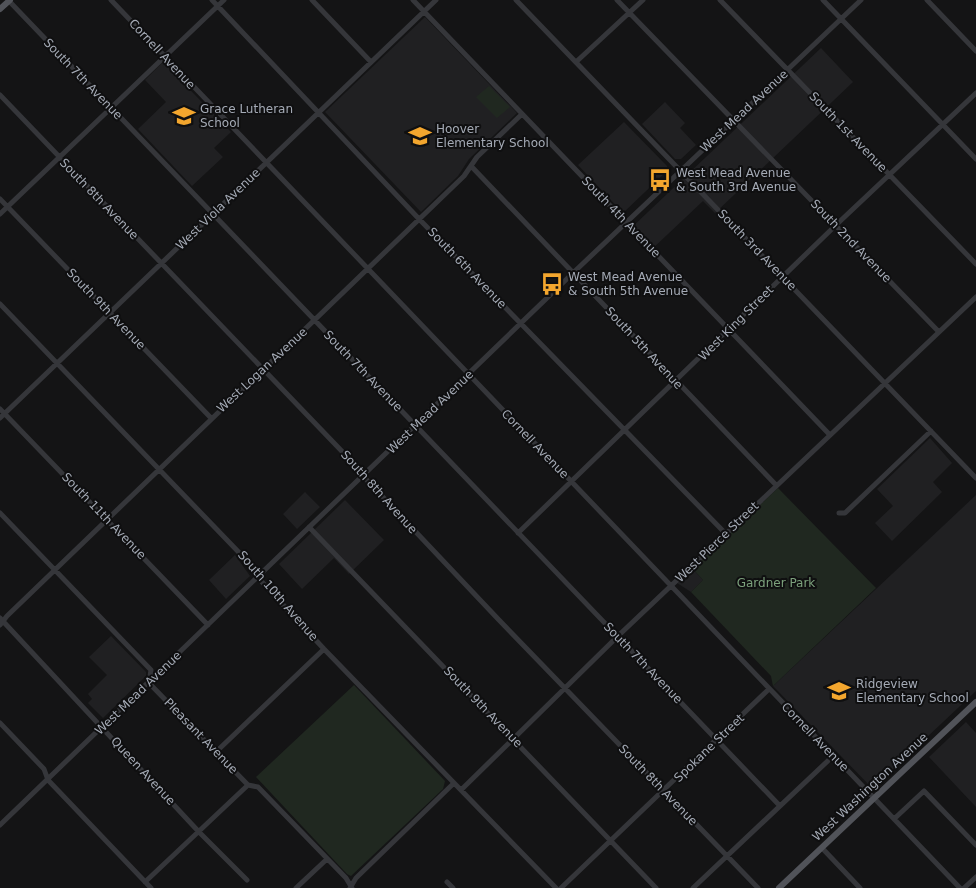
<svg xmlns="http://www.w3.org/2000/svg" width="976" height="888" font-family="'DejaVu Sans',sans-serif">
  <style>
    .built { fill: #202022 }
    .green { fill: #202820 }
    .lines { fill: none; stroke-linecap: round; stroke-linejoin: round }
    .minor { stroke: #35363a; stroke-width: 5 }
    .major { stroke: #515359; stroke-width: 6 }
    .labels { text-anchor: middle; stroke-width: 4; stroke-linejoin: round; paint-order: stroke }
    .street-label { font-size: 12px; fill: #a5abb6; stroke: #0f0f10 }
    .poi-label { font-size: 12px; fill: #a5abb6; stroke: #0f0f10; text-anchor: start }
    .park-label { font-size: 12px; fill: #7ca17c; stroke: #0f0f10 }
  </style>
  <rect width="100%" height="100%" fill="#141415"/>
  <!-- built -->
  <path class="built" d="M 425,17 L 517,113 L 469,159 L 458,176 L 421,212 L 325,112 Z
    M 821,48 L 853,82 L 715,213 L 703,201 L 650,251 L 629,230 Z
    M 163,62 L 231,132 L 214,148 L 223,157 L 192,186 L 138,129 L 166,102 L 145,80 Z
    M 665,102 L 685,123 L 680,128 L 696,145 L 681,159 L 675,159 L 642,124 Z
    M 624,122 L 667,166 L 667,171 L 623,213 L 578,165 Z
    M 930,438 L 952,463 L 933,482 L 942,492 L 892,541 L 875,523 L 893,506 L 877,489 Z
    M 305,492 L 320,507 L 297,529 L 283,514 Z
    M 976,495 L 976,691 L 875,786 L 870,786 L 773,686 Z
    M 345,500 L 384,540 L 349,574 L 334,558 L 302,589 L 279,564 Z
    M 235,555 L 250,576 L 226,599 L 209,580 Z
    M 692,568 L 703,580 L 691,592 L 677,583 Z
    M 111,636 L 146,672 L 146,676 L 103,718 L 88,703 L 92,699 L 88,694 L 107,675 L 89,657 Z
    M 966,722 L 976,733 L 976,807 L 929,757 Z"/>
  <!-- green -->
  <path class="green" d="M 489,86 L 510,107 L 497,118 L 476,97 Z
    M 778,488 L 876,588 L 773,686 L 771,676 L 691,592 L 703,580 L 692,568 Z
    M 354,685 L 445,781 L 443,789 L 351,876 L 347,874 L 256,777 Z"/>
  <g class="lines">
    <!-- minor -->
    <path class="minor" d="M 111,0 L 960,888
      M 212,0 L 420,220 L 725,533
      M 312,0 L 371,62
      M 413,0 L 829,434
      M 516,0 L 976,478
      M 617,0 L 939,332
      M 720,0 L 976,264
      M 823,0 L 976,159
      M 927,0 L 976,51
      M 9,1 L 780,806
      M 576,62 L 643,0
      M 0,95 L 357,467 L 363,476 L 499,620 L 758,888
      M 471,166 L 776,485
      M 0,199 L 211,418
      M 0,214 L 224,0
      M 0,304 L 252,566 L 262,582 L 324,649 L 556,888
      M 0,409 L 208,625
      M 0,418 L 436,0
      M 0,513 L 151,670 L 149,683 L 248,785 L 258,787 L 346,878 L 352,888
      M 839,513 L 845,513 L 931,431
      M 309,527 L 656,888
      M 518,533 L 836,225 L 976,93
      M 0,618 L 199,832 L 247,880
      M 0,625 L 7,616 L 464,176 L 477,157 L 522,114
      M 0,723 L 44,769 L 48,780 L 151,888
      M 217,751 L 324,649
      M 461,790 L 618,636 L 976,297
      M 894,819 L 924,791 L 976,845
      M 0,825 L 574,272 L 861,0
      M 822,848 L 860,888
      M 145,882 L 248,785
      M 447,882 L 453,888
      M 296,888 L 327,859
      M 350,888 L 356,878 L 454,783
      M 561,888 L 769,689
      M 693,888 L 833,756
      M 964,888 L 976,877"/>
    <!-- major -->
    <path class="major" d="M 0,9 L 10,0
      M 779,888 L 976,702"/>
  </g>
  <!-- icons -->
  <defs>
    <symbol id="school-bare" viewBox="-9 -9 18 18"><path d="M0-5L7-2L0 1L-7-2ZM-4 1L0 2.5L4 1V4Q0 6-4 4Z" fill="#f3a62e" stroke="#0f0f10" stroke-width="2.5" paint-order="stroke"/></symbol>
    <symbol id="bus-bare" viewBox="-9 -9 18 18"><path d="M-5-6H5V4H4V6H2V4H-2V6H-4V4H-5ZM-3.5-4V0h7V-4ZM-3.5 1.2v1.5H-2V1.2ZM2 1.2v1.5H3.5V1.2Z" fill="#f3a62e" stroke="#0f0f10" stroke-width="2.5" paint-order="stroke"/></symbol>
  </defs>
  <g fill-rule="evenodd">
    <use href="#school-bare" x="168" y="100" width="32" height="32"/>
    <use href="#school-bare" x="404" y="120" width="32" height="32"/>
    <use href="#bus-bare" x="644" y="164" width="32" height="32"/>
    <use href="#bus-bare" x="536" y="268" width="32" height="32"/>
    <use href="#school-bare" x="823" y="675" width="32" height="32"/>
  </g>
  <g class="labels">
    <!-- street labels -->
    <g class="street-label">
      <text transform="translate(162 54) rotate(47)" y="4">Cornell Avenue</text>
      <text transform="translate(83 79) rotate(46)" y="4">South 7th Avenue</text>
      <text transform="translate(744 111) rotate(-43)" y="4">West Mead Avenue</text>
      <text transform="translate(848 132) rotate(46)" y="4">South 1st Avenue</text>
      <text transform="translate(99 199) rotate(46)" y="4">South 8th Avenue</text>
      <text transform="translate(218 209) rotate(-44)" y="4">West Viola Avenue</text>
      <text transform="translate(621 217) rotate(46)" y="4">South 4th Avenue</text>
      <text transform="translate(851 241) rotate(46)" y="4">South 2nd Avenue</text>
      <text transform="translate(757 250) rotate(46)" y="4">South 3rd Avenue</text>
      <text transform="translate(467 268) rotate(46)" y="4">South 6th Avenue</text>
      <text transform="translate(106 309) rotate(46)" y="4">South 9th Avenue</text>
      <text transform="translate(736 323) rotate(-45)" y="4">West King Street</text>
      <text transform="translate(644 348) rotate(47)" y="4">South 5th Avenue</text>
      <text transform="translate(262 370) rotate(-43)" y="4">West Logan Avenue</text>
      <text transform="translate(363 371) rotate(46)" y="4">South 7th Avenue</text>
      <text transform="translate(430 412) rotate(-44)" y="4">West Mead Avenue</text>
      <text transform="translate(535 444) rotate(46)" y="4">Cornell Avenue</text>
      <text transform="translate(379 492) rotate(48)" y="4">South 8th Avenue</text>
      <text transform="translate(104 516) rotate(46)" y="4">South 11th Avenue</text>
      <text transform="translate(717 542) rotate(-44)" y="4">West Pierce Street</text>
      <text transform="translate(278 596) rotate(49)" y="4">South 10th Avenue</text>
      <text transform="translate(643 663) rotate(46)" y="4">South 7th Avenue</text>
      <text transform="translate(138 693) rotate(-44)" y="4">West Mead Avenue</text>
      <text transform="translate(483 707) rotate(46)" y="4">South 9th Avenue</text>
      <text transform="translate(201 736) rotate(46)" y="4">Pleasant Avenue</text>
      <text transform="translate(815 737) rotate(46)" y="4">Cornell Avenue</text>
      <text transform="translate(709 748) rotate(-44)" y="4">Spokane Street</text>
      <text transform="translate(143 771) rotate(47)" y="4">Queen Avenue</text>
      <text transform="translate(658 785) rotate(46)" y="4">South 8th Avenue</text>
      <text transform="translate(870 787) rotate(-43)" y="4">West Washington Avenue</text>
    </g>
    <!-- poi labels -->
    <g class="poi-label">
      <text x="200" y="113">Grace Lutheran<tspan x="200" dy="14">School</tspan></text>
      <text x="436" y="133">Hoover<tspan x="436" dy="14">Elementary School</tspan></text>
      <text x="676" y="177">West Mead Avenue<tspan x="676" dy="14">&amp; South 3rd Avenue</tspan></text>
      <text x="568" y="281">West Mead Avenue<tspan x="568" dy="14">&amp; South 5th Avenue</tspan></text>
      <text x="856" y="688">Ridgeview<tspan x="856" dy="14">Elementary School</tspan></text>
    </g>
    <!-- park labels -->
    <g class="park-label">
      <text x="776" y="587">Gardner Park</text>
    </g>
  </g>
</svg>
